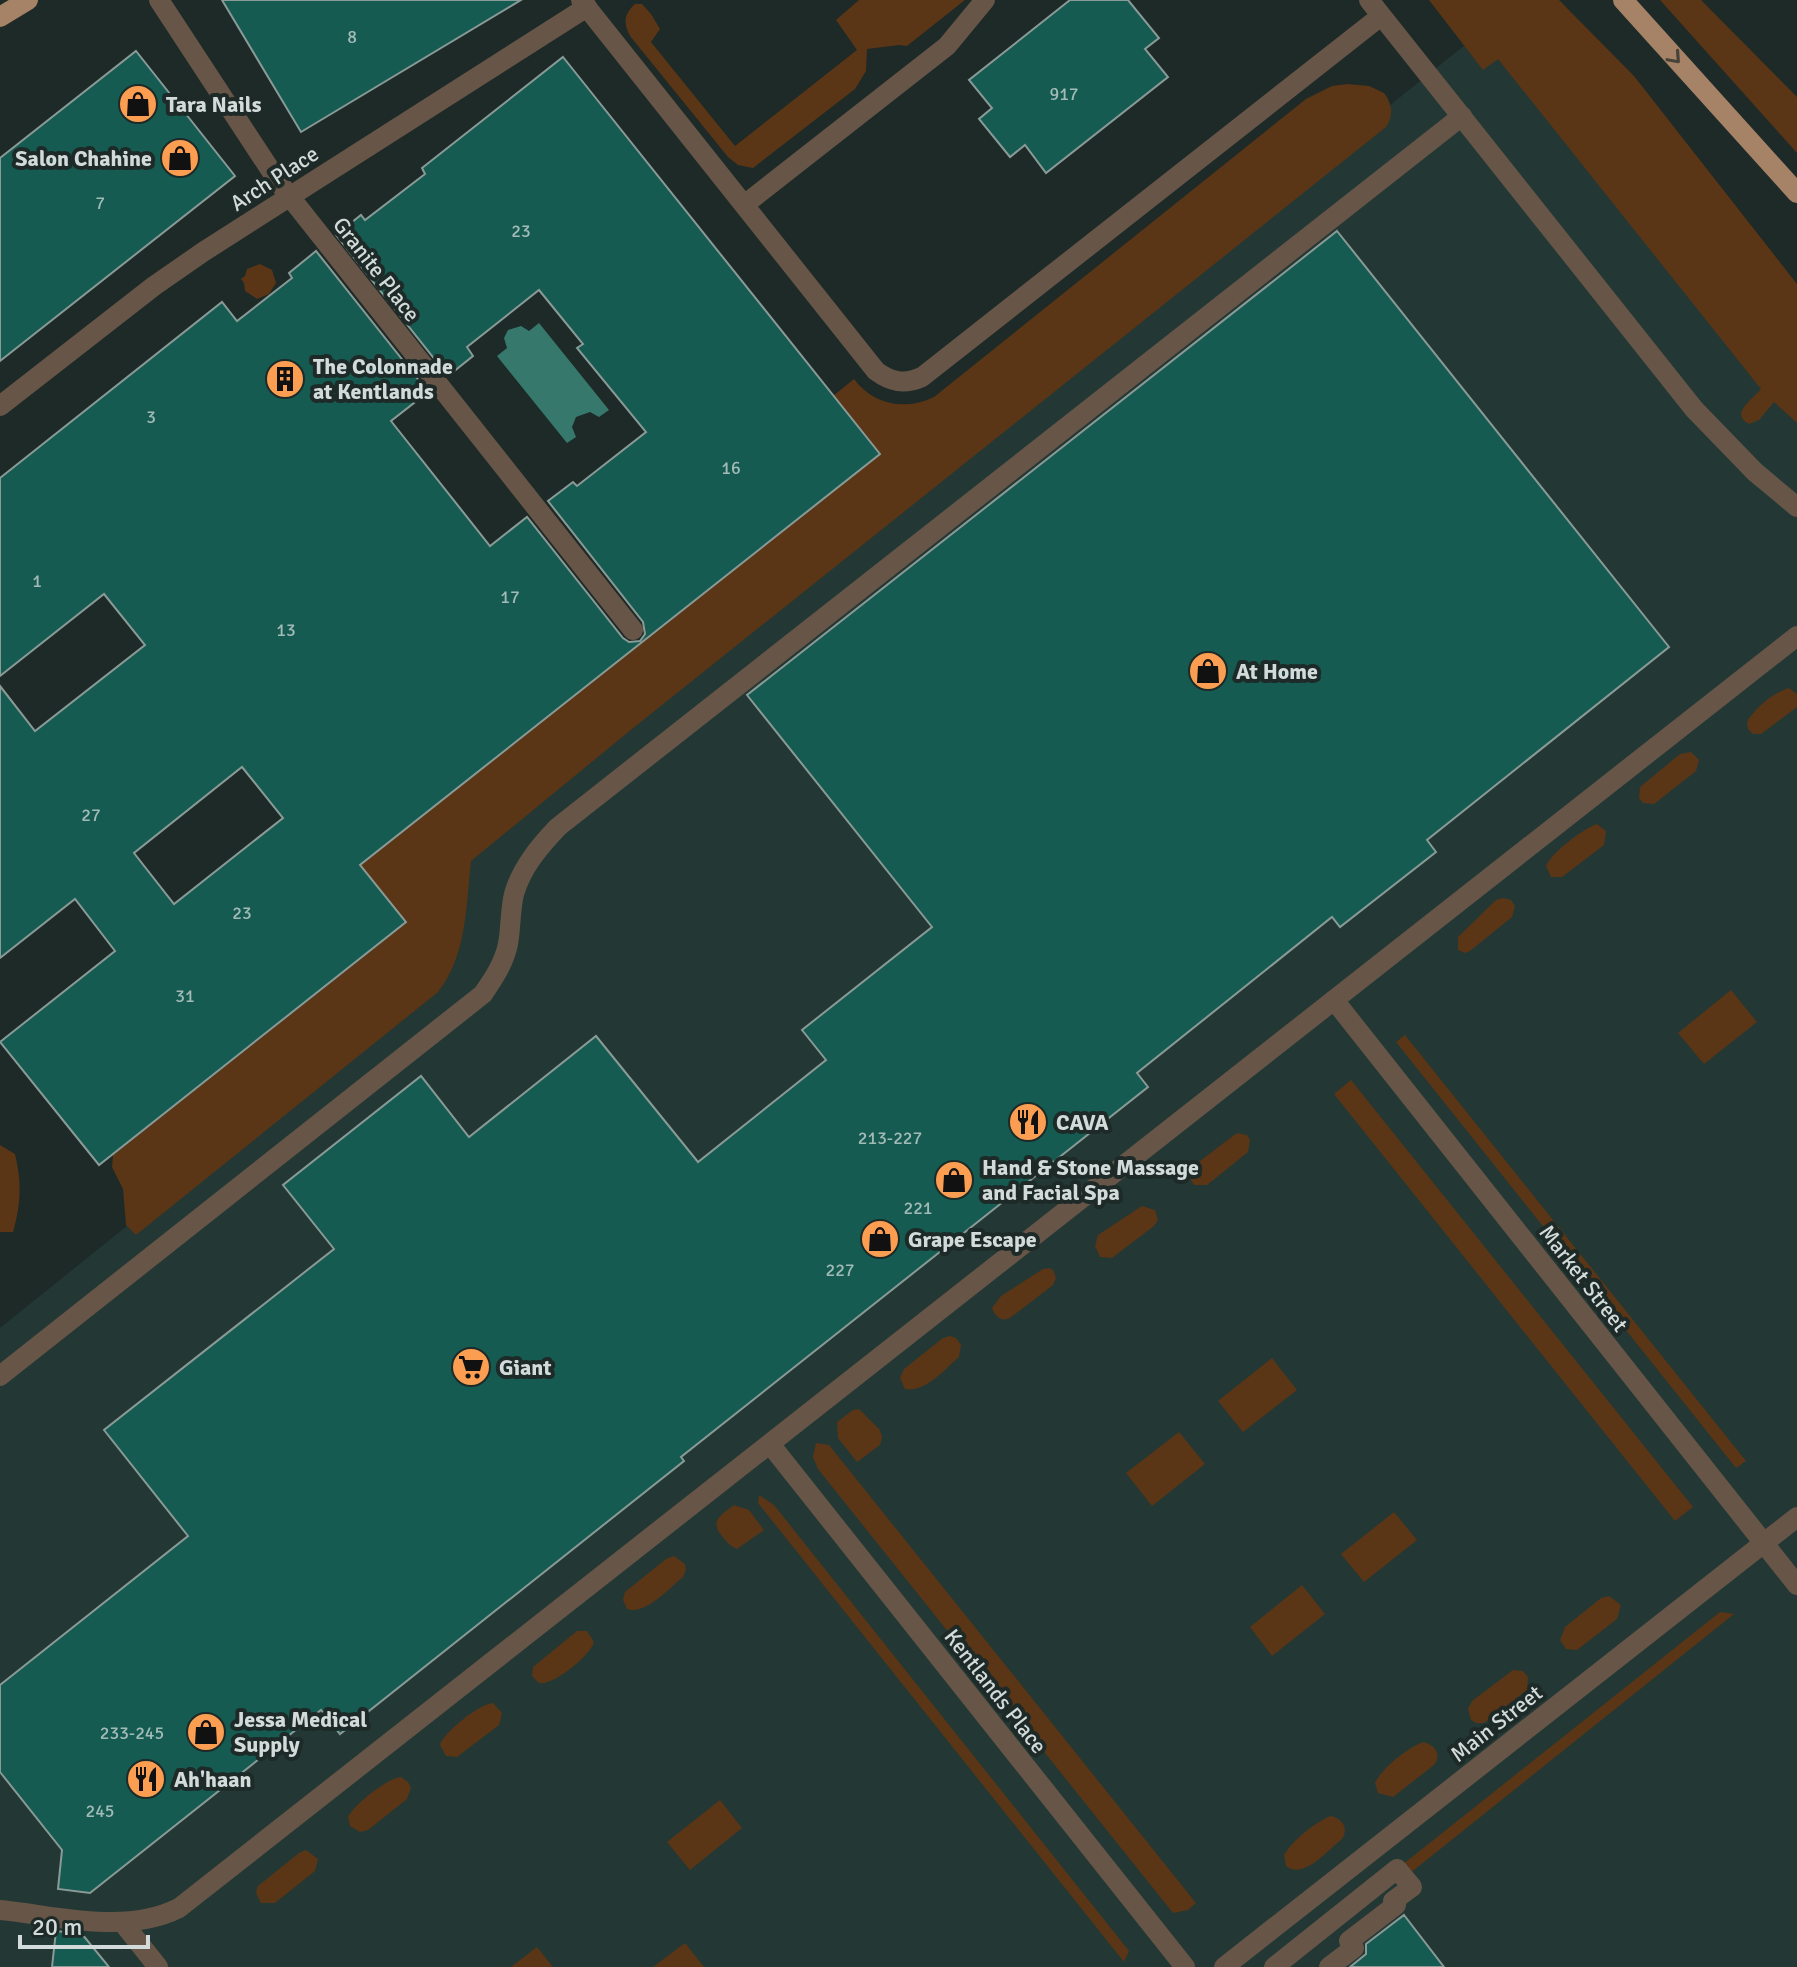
<svg xmlns="http://www.w3.org/2000/svg" width="1797" height="1967" font-family="Signika,sans-serif">
  <style>
    .built { fill: #233834 }
    .green { fill: #5a3516 }
    .water { fill: #37786d }
    .building { fill: #155b51; stroke: #8a9a96; stroke-width: 2; fill-rule: evenodd }
    .lines { fill: none; stroke-linecap: round; stroke-linejoin: round }
    .service { stroke: #675548; stroke-width: 20 }
    .pedestrian { stroke: #675548; stroke-width: 20 }
    .minor { stroke: #675548; stroke-width: 20 }
    .primary { stroke: #a68267; stroke-width: 20 }
    .oneway { stroke: #46443a }
    .labels { text-anchor: middle; stroke-width: 8; stroke-linejoin: round; paint-order: stroke }
    .number-label { font-size: 18px; fill: #a3bbb7 }
    .poi-label { font-size: 22px; font-weight: bold; fill: #d2dbd9; stroke: #1d2a27; text-anchor: start }
    .street-label { font-size: 22px; fill: #d2dbd9; stroke: #1d2a27 }
  </style>
  <rect width="100%" height="100%" fill="#1d2a27"/>
  <!-- built -->
  <path class="built" d="M 1521,0 L 1797,315 L 1797,1967 L 0,1967 L 0,1328 L 413,996 L 442,866 Z"/>
  <!-- green -->
  <path class="green" d="M 859,0 L 965,0 L 907,46 L 899,45 L 867,49 L 866,71 L 855,89 L 753,168 L 738,165 L 728,157 L 630,36 C 623,23 624,14 635,4 L 642,4 L 651,14 L 660,29 L 651,42 L 735,146 L 857,50 L 836,20 Z
    M 1429,0 L 1559,0 L 1634,76 L 1797,284 L 1797,423 L 1774,402 L 1759,420 L 1749,424 C 1729,414 1753,399 1761,389 L 1498,59 L 1483,70 Z
    M 1660,0 L 1701,0 L 1797,97 L 1797,153 Z
    M 1347,84 L 1369,86 L 1384,93 C 1392,103 1394,116 1386,127 L 632,729 L 471,861 C 466,906 467,955 438,992 L 136,1235 L 126,1225 L 123,1189 L 112,1167 L 113,1155 L 406,923 L 360,864 L 879,455 L 833,396 L 854,379 C 873,405 906,411 934,397 L 1306,99 L 1332,86 Z
    M 260,264 L 272,270 L 276,283 L 269,294 L 257,299 L 245,291 L 244,283 L 241,279 L 245,276 L 247,269 Z
    M 1789,688 L 1797,694 L 1797,707 L 1761,734 L 1753,734 L 1748,729 L 1747,722 C 1754,709 1774,692 1789,688 Z
    M 1691,752 L 1699,760 L 1696,771 L 1654,804 L 1643,803 L 1639,798 L 1640,787 L 1680,754 Z
    M 1597,824 L 1606,831 L 1604,845 L 1562,877 L 1551,877 L 1546,866 C 1551,853 1584,828 1597,824 Z
    M 1503,898 L 1511,900 L 1515,906 L 1512,917 L 1470,951 L 1465,953 L 1458,950 L 1458,937 L 1496,900 Z
    M 1731,990 L 1757,1022 L 1704,1064 L 1678,1033 Z
    M 1405,1035 L 1746,1461 L 1736,1468 L 1396,1042 Z
    M 1351,1080 L 1693,1507 L 1675,1521 L 1334,1094 Z
    M 1237,1133 L 1247,1135 L 1250,1140 L 1248,1152 L 1207,1185 L 1194,1185 L 1189,1177 L 1192,1167 Z
    M 0,1145 L 15,1154 C 22,1182 21,1205 13,1232 L 0,1232 Z
    M 1142,1206 L 1155,1210 L 1158,1220 L 1154,1226 L 1112,1258 L 1100,1257 L 1095,1246 L 1098,1235 Z
    M 1043,1269 L 1049,1268 L 1053,1270 L 1056,1278 L 1053,1285 L 1010,1318 C 1002,1322 995,1317 992,1308 L 1001,1296 Z
    M 950,1336 L 956,1338 L 961,1345 L 959,1357 C 945,1369 925,1393 905,1389 L 900,1378 L 904,1369 L 943,1338 Z
    M 1272,1358 L 1297,1390 L 1243,1432 L 1218,1401 Z
    M 859,1409 L 880,1430 L 882,1437 L 880,1445 L 857,1462 L 838,1438 L 837,1422 L 853,1410 Z
    M 1179,1432 L 1205,1464 L 1152,1506 L 1126,1473 Z
    M 816,1443 L 829,1445 L 1196,1903 L 1188,1910 L 1173,1913 L 818,1469 L 813,1457 Z
    M 759,1495 L 774,1505 L 1129,1951 L 1124,1962 L 758,1503 Z
    M 734,1505 L 749,1510 L 764,1530 L 737,1549 C 730,1546 727,1542 722,1536 C 709,1521 721,1515 734,1505 Z
    M 1394,1512 L 1417,1540 L 1364,1582 L 1341,1554 Z
    M 674,1556 L 685,1564 L 686,1570 L 683,1577 C 668,1589 646,1615 627,1609 L 623,1600 L 625,1592 L 666,1559 Z
    M 1302,1585 L 1325,1614 L 1272,1656 L 1250,1627 Z
    M 1609,1596 L 1621,1605 L 1617,1619 L 1577,1650 L 1566,1649 L 1560,1640 L 1565,1627 L 1601,1598 Z
    M 1720,1612 L 1734,1614 L 1404,1878 L 1397,1869 Z
    M 577,1631 L 587,1631 L 594,1642 C 590,1656 553,1686 539,1683 L 532,1676 L 533,1667 Z
    M 1513,1670 L 1523,1671 L 1528,1677 L 1527,1690 L 1484,1723 L 1476,1723 L 1471,1720 L 1468,1709 L 1472,1701 Z
    M 493,1703 L 502,1713 L 499,1725 L 457,1757 L 446,1756 L 440,1745 C 443,1733 479,1704 493,1703 Z
    M 1424,1742 C 1435,1745 1442,1755 1434,1765 L 1393,1797 L 1378,1793 L 1375,1783 C 1382,1768 1408,1747 1424,1742 Z
    M 401,1777 L 408,1782 L 411,1788 L 407,1799 L 368,1830 L 360,1832 L 350,1826 L 348,1817 C 354,1805 387,1778 401,1777 Z
    M 720,1800 L 742,1828 L 690,1870 L 667,1842 Z
    M 1331,1816 C 1344,1819 1349,1830 1341,1840 C 1327,1851 1303,1880 1286,1866 L 1284,1855 C 1293,1840 1315,1822 1331,1816 Z
    M 306,1850 L 318,1859 L 315,1871 L 275,1903 L 261,1903 L 256,1893 L 258,1886 L 299,1853 Z
    M 685,1943 L 704,1967 L 653,1967 Z
    M 537,1947 L 553,1967 L 511,1967 Z"/>
  <!-- water -->
  <path class="water" d="M 539,323 L 609,410 L 599,417 L 590,412 L 576,417 L 572,427 L 576,437 L 567,443 L 497,356 L 507,348 L 504,338 L 508,330 L 521,326 L 529,331 Z"/>
  <!-- building -->
  <path class="building" d="M 222,0 L 521,0 L 301,132 Z
    M 1070,0 L 1128,0 L 1159,38 L 1145,49 L 1168,77 L 1046,173 L 1025,145 L 1010,157 L 979,119 L 992,108 L 969,80 Z
    M 136,51 L 235,176 L 0,361 L 0,158 Z
    M 563,57 L 880,454 L 360,865 L 406,922 L 99,1165 L 0,1042 L 115,951 L 75,899 L 0,958 L 0,686 L 35,731 L 145,645 L 104,594 L 0,676 L 0,478 L 222,302 L 237,321 L 292,278 L 289,273 L 316,251 L 428,392 L 391,421 L 490,546 L 527,517 L 623,638 L 629,642 L 640,641 L 645,634 L 643,622 L 548,501 L 573,482 L 577,486 L 646,432 L 577,348 L 583,344 L 539,290 L 467,347 L 473,356 L 448,376 L 336,235 L 361,215 L 365,220 L 425,174 L 422,168 ZM 242,767 L 283,818 L 174,904 L 134,853 Z
    M 1337,231 L 1669,647 L 1427,840 L 1436,852 L 1340,927 L 1332,917 L 1137,1073 L 1148,1087 L 681,1457 L 684,1461 L 340,1734 L 321,1710 L 90,1893 L 58,1889 L 62,1850 L 0,1772 L 0,1685 L 188,1536 L 104,1430 L 334,1249 L 283,1185 L 421,1076 L 469,1137 L 596,1036 L 698,1162 L 826,1060 L 802,1030 L 932,927 L 747,695 Z
    M 1404,1915 L 1444,1967 L 1350,1967 L 1366,1954 L 1366,1944 Z
    M 56,1931 L 82,1934 L 109,1967 L 52,1967 Z"/>
  <g class="lines">
    <!-- service -->
    <path class="service" d="M 581,0 L 876,371 C 891,382 904,385 922,377 L 1381,16
      M 1369,0 L 1694,409 L 1755,472 L 1797,507
      M 744,205 L 947,46 L 985,0
      M 0,1376 L 483,994 C 494,978 504,963 508,944 C 511,928 510,911 514,894 C 522,867 539,847 558,827 L 1462,116
      M 0,1910 C 59,1916 125,1935 179,1908 L 1797,636
      M 123,1923 L 158,1967"/>
    <!-- pedestrian -->
    <path class="pedestrian" d="M 1274,1967 L 1397,1869 L 1412,1887 L 1393,1901 L 1396,1905 L 1349,1941 L 1354,1948 L 1329,1967"/>
    <!-- minor -->
    <path class="minor" d="M 159,0 L 279,183 L 633,630
      M 0,406 L 154,286 L 203,252 L 587,7
      M 1334,1000 L 1797,1585
      M 770,1444 L 1185,1967
      M 1224,1967 L 1797,1517"/>
    <!-- primary -->
    <path class="primary" d="M 1623,0 L 1797,193
      M 0,17 L 28,0"/>
  </g>
  <!-- one-way arrows -->
  <defs><path id="oneway-chevron" d="M-2-3.5L2.5 0L-2 3.5" fill="none" stroke-width="1.6" stroke-linecap="round" stroke-linejoin="round" transform="scale(2)"/></defs>
  <use class="oneway" href="#oneway-chevron" transform="translate(1675 58) rotate(48)"/>
  <!-- icons -->
  <defs>
    <symbol id="shop-disc" viewBox="-11 -11 22 22"><circle r="9.5" fill="#fb9e51" stroke="#1d2a27"/><path d="M-5-2.5h2.3a2.7 3.5 0 0 1 5.4 0H5L5.5 6h-11ZM-1.5-2.5h3a1.5 2.3 0 0 0-3 0Z" fill="#111"/></symbol>
    <symbol id="building-disc" viewBox="-11 -11 22 22"><circle r="9.5" fill="#fb9e51" stroke="#1d2a27"/><path d="M-4-6H4V6H1V3H-1V6H-4ZM-2.5-4.3h1.7v1.8h-1.7ZM.8-4.3h1.7v1.8H.8ZM-2.5-1h1.7V.8h-1.7ZM.8-1h1.7V.8H.8Z" fill="#111"/></symbol>
    <symbol id="restaurant-disc" viewBox="-11 -11 22 22"><circle r="9.5" fill="#fb9e51" stroke="#1d2a27"/><path d="M-5-6h1v4h1v-4h1v4h1v-4h1v5L-1.5 .5V6h-2V.5L-5-1ZM5-6V6H3V1.5H1.5Q1.5-4 5-6Z" fill="#111"/></symbol>
    <symbol id="supermarket-disc" viewBox="-11 -11 22 22"><circle r="9.5" fill="#fb9e51" stroke="#1d2a27"/><path d="M-6-5.5h2.5l.6 2H6L4.5 2H-2.5L-4.4-4H-6ZM-1.5 3.2a1.3 1.3 0 1 0 .1 0ZM3 3.2a1.3 1.3 0 1 0 .1 0Z" fill="#111"/></symbol>
  </defs>
  <g fill-rule="evenodd">
    <use href="#shop-disc" x="116" y="82" width="44" height="44"/>
    <use href="#shop-disc" x="158" y="136" width="44" height="44"/>
    <use href="#building-disc" x="263" y="357" width="44" height="44"/>
    <use href="#shop-disc" x="1186" y="649" width="44" height="44"/>
    <use href="#restaurant-disc" x="1006" y="1100" width="44" height="44"/>
    <use href="#shop-disc" x="932" y="1158" width="44" height="44"/>
    <use href="#shop-disc" x="858" y="1217" width="44" height="44"/>
    <use href="#supermarket-disc" x="449" y="1345" width="44" height="44"/>
    <use href="#shop-disc" x="184" y="1710" width="44" height="44"/>
    <use href="#restaurant-disc" x="124" y="1757" width="44" height="44"/>
  </g>
  <g class="labels">
    <!-- number labels -->
    <g class="number-label">
      <text x="352" y="43">8</text>
      <text x="1064" y="100">917</text>
      <text x="100" y="209">7</text>
      <text x="521" y="237">23</text>
      <text x="151" y="423">3</text>
      <text x="731" y="474">16</text>
      <text x="37" y="587">1</text>
      <text x="510" y="603">17</text>
      <text x="286" y="636">13</text>
      <text x="91" y="821">27</text>
      <text x="242" y="919">23</text>
      <text x="185" y="1002">31</text>
      <text x="890" y="1144">213-227</text>
      <text x="918" y="1214">221</text>
      <text x="840" y="1276">227</text>
      <text x="132" y="1739">233-245</text>
      <text x="100" y="1817">245</text>
    </g>
    <!-- poi labels -->
    <g class="poi-label">
      <text x="166" y="112">Tara Nails</text>
      <text x="152" y="166" text-anchor="end">Salon Chahine</text>
      <text x="313" y="374">The Colonnade<tspan x="313" dy="25">at Kentlands</tspan></text>
      <text x="1236" y="679">At Home</text>
      <text x="1056" y="1130">CAVA</text>
      <text x="982" y="1175">Hand &amp; Stone Massage<tspan x="982" dy="25">and Facial Spa</tspan></text>
      <text x="908" y="1247">Grape Escape</text>
      <text x="499" y="1375">Giant</text>
      <text x="234" y="1727">Jessa Medical<tspan x="234" dy="25">Supply</tspan></text>
      <text x="174" y="1787">Ah'haan</text>
    </g>
    <!-- street labels -->
    <g class="street-label">
      <text transform="translate(274 178) rotate(-33)" y="8">Arch Place</text>
      <text transform="translate(377 269) rotate(52)" y="8">Granite Place</text>
      <text transform="translate(1584 1278) rotate(52)" y="8">Market Street</text>
      <text transform="translate(996 1691) rotate(52)" y="8">Kentlands Place</text>
      <text transform="translate(1496 1723) rotate(-38)" y="8">Main Street</text>
    </g>
  </g>
  <!-- scale -->
  <path d="M20 1935v12h128v-12" fill="none" stroke="#d2dbd9" stroke-width="4"/>
  <text x="32" y="1935" font-size="24" fill="#d2dbd9" stroke="#1d2a27" stroke-width="6" paint-order="stroke">20 m</text>
</svg>
